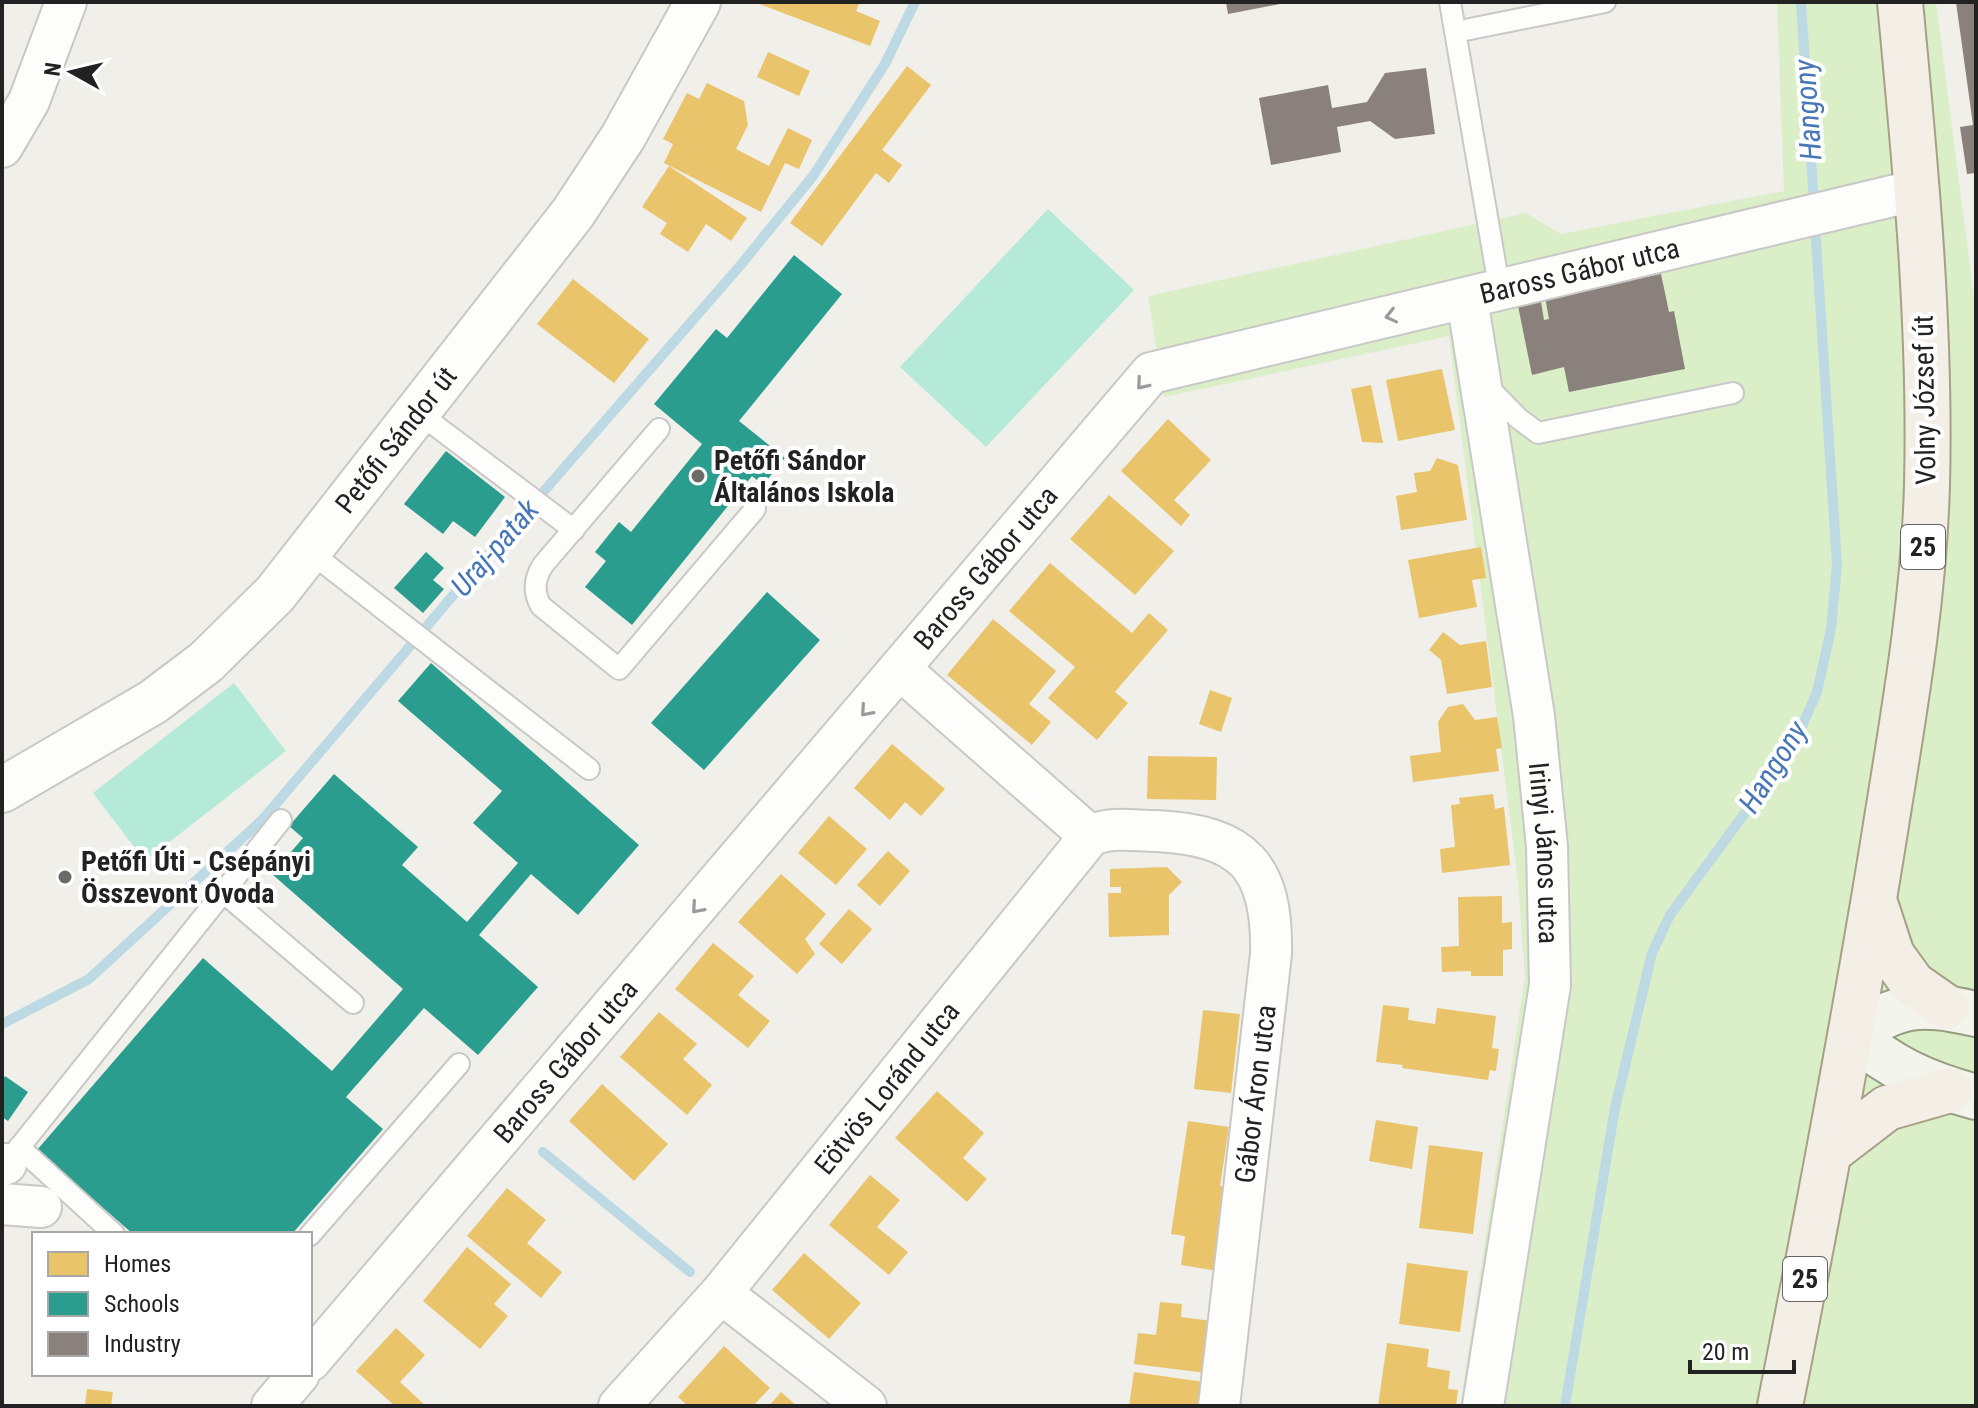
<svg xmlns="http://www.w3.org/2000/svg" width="1978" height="1408" font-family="'Roboto Condensed',sans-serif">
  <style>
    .grass { fill: #daeec8 }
    .pitch { fill: #b4ead7 }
    .homes { fill: #e9c46a }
    .schools { fill: #2a9d8f }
    .industry { fill: #8a817c }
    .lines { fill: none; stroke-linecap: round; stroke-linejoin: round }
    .stream { stroke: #bdd9e4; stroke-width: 10 }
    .service-casing { stroke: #c9c8c6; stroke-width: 24 }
    .minor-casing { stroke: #c9c8c6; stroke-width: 44 }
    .tertiary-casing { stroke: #c9c8c6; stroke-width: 48 }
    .secondary-casing { stroke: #979c80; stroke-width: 48 }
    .primary-casing { stroke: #a79f86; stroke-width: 48 }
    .service { stroke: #fdfdfc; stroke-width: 20 }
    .minor { stroke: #fdfdfc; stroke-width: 40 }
    .tertiary { stroke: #fdfdfc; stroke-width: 44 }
    .secondary { stroke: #f3f5ec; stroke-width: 44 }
    .primary { stroke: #f3eee6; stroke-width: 44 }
    .oneway { stroke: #9a9a9a }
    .poi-dot { fill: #6a6a68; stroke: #fff; stroke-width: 3 }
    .labels { text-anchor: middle; stroke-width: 8; stroke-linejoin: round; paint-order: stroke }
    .shield { fill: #fff; stroke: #646464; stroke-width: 2 }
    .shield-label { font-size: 26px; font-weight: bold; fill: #222 }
    .street-label { font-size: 28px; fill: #222; stroke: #fff }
    .poi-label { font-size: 28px; font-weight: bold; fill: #222; stroke: #fff; text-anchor: start }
    .water-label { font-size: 30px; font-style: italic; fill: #4877b8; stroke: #fff }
  </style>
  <rect width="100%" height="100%" fill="#f0efea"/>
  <!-- grass -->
  <path class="grass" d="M 1777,2 L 1936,2 L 1976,314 L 1976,1406 L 1460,1406 L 1525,977 L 1518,882 L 1449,336 L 1164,397 L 1148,296 L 1526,213 L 1561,234 L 1784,191 Z"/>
  <!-- pitch -->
  <path class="pitch" d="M 1048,209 L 1134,290 L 986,447 L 900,367 Z
    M 234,683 L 286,751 L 145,861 L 93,793 Z"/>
  <!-- homes -->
  <path class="homes" d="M 754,2 L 860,2 L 856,11 L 880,21 L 870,46 Z
    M 768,52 L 810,71 L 799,96 L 757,77 Z
    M 907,66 L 931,85 L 882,150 L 902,165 L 889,183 L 876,173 L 822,246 L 790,223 Z
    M 707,83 L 744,101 L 748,125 L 736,149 L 769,166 L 788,128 L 812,140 L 799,169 L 785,163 L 761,212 L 664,163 L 673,144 L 663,139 L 687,93 L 699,99 Z
    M 669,166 L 747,218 L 731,241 L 706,224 L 688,252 L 660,234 L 667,223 L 642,207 Z
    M 573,279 L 649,339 L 614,383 L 537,324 Z
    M 1442,369 L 1455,430 L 1398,441 L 1386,380 Z
    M 1371,385 L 1383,443 L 1362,442 L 1351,389 Z
    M 1168,419 L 1211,460 L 1174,500 L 1190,515 L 1181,526 L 1121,471 Z
    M 1437,458 L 1458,465 L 1467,520 L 1401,530 L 1396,496 L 1417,492 L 1414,473 L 1430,471 Z
    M 1109,495 L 1174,551 L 1135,595 L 1070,539 Z
    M 1481,547 L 1486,578 L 1472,580 L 1477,607 L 1419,618 L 1408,560 Z
    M 1050,563 L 1132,633 L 1149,613 L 1168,630 L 1115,692 L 1128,703 L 1097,740 L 1048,698 L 1075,667 L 1009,611 Z
    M 993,619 L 1056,671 L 1029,704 L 1051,722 L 1032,745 L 947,675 Z
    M 1443,632 L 1460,645 L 1486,641 L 1492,687 L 1447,694 L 1441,660 L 1429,650 Z
    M 1210,690 L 1232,698 L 1221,732 L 1199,724 Z
    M 1463,704 L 1475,720 L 1497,717 L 1502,748 L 1496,749 L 1499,771 L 1413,782 L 1410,756 L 1441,752 L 1438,722 L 1448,707 Z
    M 892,744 L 945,789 L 921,816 L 905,802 L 890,820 L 854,788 Z
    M 1148,756 L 1217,757 L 1216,800 L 1147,799 Z
    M 1493,794 L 1495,809 L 1504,807 L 1510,865 L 1442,873 L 1440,849 L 1455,847 L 1451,805 L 1460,804 L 1459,798 Z
    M 829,816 L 867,849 L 836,885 L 798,853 Z
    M 888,851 L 910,871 L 880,906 L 857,885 Z
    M 1167,867 L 1182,882 L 1169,895 L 1169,935 L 1109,937 L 1108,893 L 1121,893 L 1121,887 L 1110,887 L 1110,869 Z
    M 781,874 L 826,914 L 805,939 L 815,954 L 797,974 L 738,922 Z
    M 1502,896 L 1502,923 L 1512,922 L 1512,949 L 1503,950 L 1503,976 L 1471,976 L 1471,971 L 1442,972 L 1441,947 L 1459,946 L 1458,897 Z
    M 849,909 L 872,929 L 842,964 L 819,944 Z
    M 713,943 L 754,976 L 738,995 L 770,1021 L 748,1048 L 675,989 Z
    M 1383,1005 L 1409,1008 L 1408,1020 L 1435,1024 L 1437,1008 L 1496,1016 L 1492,1048 L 1499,1049 L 1496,1071 L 1490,1070 L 1488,1080 L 1402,1068 L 1403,1065 L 1376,1062 Z
    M 1203,1010 L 1240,1014 L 1231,1093 L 1194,1089 Z
    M 659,1012 L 697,1044 L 683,1059 L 712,1085 L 687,1115 L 620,1057 Z
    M 602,1084 L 668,1144 L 634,1181 L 569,1121 Z
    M 937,1091 L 984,1133 L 963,1158 L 987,1179 L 967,1202 L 895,1138 Z
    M 1376,1120 L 1418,1127 L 1412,1169 L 1369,1161 Z
    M 1188,1121 L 1229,1127 L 1220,1186 L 1229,1188 L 1224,1272 L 1181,1265 L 1185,1236 L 1171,1234 Z
    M 1429,1145 L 1483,1152 L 1473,1234 L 1419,1228 Z
    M 870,1175 L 900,1200 L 877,1227 L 908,1252 L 889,1275 L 829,1225 Z
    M 507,1188 L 546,1220 L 527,1243 L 562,1272 L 541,1298 L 467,1236 Z
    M 467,1247 L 511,1284 L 494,1304 L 508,1316 L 480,1349 L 423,1301 Z
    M 804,1253 L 861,1303 L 829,1339 L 772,1290 Z
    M 1407,1263 L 1468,1271 L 1460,1332 L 1399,1324 Z
    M 1160,1302 L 1182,1304 L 1181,1317 L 1212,1321 L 1206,1373 L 1134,1364 L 1138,1333 L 1156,1335 Z
    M 396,1328 L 425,1355 L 400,1382 L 426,1406 L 395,1406 L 356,1371 Z
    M 1387,1343 L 1429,1349 L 1427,1367 L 1450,1371 L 1448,1389 L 1458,1390 L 1456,1406 L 1378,1406 Z
    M 724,1346 L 770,1388 L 753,1406 L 688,1406 L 678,1397 Z
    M 1134,1372 L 1204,1382 L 1201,1406 L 1129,1406 Z
    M 87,1389 L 113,1392 L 111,1406 L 85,1406 Z
    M 781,1392 L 797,1406 L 769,1406 Z"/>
  <!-- schools -->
  <path class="schools" d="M 794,255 L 842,294 L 739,421 L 785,458 L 763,485 L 752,476 L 632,625 L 585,587 L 606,561 L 595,552 L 619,522 L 631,532 L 702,444 L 654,404 L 716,329 L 727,338 Z
    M 446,451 L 505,497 L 475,537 L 453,521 L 443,534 L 404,504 Z
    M 426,552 L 444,568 L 433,580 L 444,589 L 423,613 L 394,588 Z
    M 767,592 L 820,640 L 704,770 L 651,723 Z
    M 431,663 L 639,845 L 578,915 L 531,874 L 479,935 L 538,987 L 478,1055 L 424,1008 L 346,1097 L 383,1129 L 292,1234 L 133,1234 L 37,1150 L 203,958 L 332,1071 L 403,989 L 272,874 L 303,838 L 289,826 L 334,774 L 418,847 L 402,865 L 467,922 L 518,863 L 473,823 L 502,791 L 398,701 Z
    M 5,1076 L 28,1092 L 8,1121 L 2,1117 L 2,1081 Z"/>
  <!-- industry -->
  <path class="industry" d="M 1226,2 L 1284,2 L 1285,3 L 1228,14 Z
    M 1956,2 L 1976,2 L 1976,173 L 1967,174 L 1960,127 L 1973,125 Z
    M 1426,68 L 1435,134 L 1395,139 L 1370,121 L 1337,127 L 1341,152 L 1271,165 L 1259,98 L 1328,85 L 1332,108 L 1367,102 L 1385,73 Z
    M 1661,274 L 1669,312 L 1674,311 L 1685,369 L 1569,392 L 1564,367 L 1532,375 L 1517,301 L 1540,296 L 1544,320 L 1549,319 L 1545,297 Z"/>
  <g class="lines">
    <!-- stream -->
    <path class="stream" d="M 1801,2 L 1814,205
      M 2,1024 L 89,979 L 263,819 L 450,599 L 739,267 L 813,176 L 885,64 L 915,2
      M 543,1152 L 690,1272
      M 1565,1406 L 1615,1108 L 1652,953 L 1670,915 L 1792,749 L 1817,692 L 1831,629 L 1837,565 L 1815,225"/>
    <defs>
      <path id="service" d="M 1450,2 L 1500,292
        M 1455,32 L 1605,2
        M 1485,384 L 1518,418 L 1538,433 L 1733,393
        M 416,411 L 574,530
        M 659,429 L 543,565 C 534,579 533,592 541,606 L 619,669 L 755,509
        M 310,552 L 589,769
        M 223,892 L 353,1003
        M 19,1147 L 114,1234
        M 6,1164 L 281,820
        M 310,1235 L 459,1064"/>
      <g id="minor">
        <path d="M 2,147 L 29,101 L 66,2"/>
        <path id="s1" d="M 1467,299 L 1534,716 L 1547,847 L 1550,985 L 1483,1406"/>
        <path d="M 901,670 L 1090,836"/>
        <path d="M 2,1165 L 6,1164"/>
        <path d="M 2,1204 L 41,1207"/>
        <path d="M 721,1293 L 866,1406"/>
        <path id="s2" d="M 310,1361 L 1151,373 L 1917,190"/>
        <path d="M 272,1406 L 299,1374"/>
        <path id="s3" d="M 619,1406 L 721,1293 L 1090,836 C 1110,826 1134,831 1156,831 C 1244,835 1273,867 1271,954 L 1219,1406"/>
      </g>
      <g id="tertiary">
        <path id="s4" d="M 2,790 L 153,702 L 206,662 L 275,594 L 573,213 L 623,137 L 698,2"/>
      </g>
      <path id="secondary" d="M 1976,1014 C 1916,1001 1903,1004 1851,1034 C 1892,1068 1924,1083 1976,1097"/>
      <path id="primary" d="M 1875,903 L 1892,955 L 1913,984 L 1946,1007
        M 1831,1151 L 1887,1108 L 1950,1090
        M 1780,1406 C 1818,1213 1855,1019 1886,825 C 1904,712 1924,599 1927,485 C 1931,324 1915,162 1900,2"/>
    </defs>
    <!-- service casing -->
    <use href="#service" class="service-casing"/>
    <!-- minor casing -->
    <use href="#minor" class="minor-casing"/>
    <!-- tertiary casing -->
    <use href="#tertiary" class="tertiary-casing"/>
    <!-- secondary casing -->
    <use href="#secondary" class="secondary-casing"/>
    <!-- primary casing -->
    <use href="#primary" class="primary-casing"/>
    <!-- service -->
    <use href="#service" class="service"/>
    <!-- minor -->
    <use href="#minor" class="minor"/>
    <!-- tertiary -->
    <use href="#tertiary" class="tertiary"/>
    <!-- secondary -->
    <use href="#secondary" class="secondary"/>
    <!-- primary -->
    <use href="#primary" class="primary"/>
  </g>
  <!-- one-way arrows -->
  <defs><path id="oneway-chevron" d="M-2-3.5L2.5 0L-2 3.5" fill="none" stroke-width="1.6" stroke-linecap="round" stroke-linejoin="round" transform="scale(2)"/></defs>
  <g class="oneway">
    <use href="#oneway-chevron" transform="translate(1391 316) rotate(167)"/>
    <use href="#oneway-chevron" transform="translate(1142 384) rotate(130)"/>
    <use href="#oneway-chevron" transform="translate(866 711) rotate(131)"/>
    <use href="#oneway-chevron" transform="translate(697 908) rotate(131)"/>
  </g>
  <!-- markers -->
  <g class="poi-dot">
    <circle cx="698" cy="476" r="8"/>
    <circle cx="65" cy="877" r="8"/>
  </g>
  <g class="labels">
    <!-- shield labels -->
    <g class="shield">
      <rect x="1901" y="525" width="44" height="44" rx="6"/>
      <rect x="1783" y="1257" width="44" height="44" rx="6"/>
    </g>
    <g class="shield-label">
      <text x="1923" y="556">25</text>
      <text x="1805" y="1288">25</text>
    </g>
    <!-- street labels -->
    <g class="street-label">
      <text dy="10" stroke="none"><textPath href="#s2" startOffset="1738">Baross Gábor utca</textPath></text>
      <text transform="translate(1924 400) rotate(-91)" y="10">Volny József út</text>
      <text dy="10" stroke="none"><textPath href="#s4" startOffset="534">Petőfi Sándor út</textPath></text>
      <text dy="10" stroke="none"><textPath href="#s2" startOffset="1042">Baross Gábor utca</textPath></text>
      <text dy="10" stroke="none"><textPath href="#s1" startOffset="560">Irinyi János utca</textPath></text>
      <text dy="10" stroke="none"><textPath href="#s2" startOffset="394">Baross Gábor utca</textPath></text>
      <text dy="10" stroke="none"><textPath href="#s3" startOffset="416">Eötvös Loránd utca</textPath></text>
      <text transform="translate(1255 1094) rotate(-83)" y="10">Gábor Áron utca</text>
    </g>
    <!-- poi labels -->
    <g class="poi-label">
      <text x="714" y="470">Petőfi Sándor<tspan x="714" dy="32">Általános Iskola</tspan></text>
      <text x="81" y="871">Petőfi Úti - Csépányi<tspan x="81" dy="32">Összevont Óvoda</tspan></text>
    </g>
    <!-- water labels -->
    <g class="water-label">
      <text transform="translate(1808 110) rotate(-94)" y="10">Hangony</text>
      <text transform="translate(495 548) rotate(-49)" y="10">Uraj-patak</text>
      <text transform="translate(1773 767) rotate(-58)" y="10">Hangony</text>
    </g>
  </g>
  <!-- border -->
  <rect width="1978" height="1408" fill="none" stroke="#222222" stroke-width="8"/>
  <!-- legend -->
  <rect x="32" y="1232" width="280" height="144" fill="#ffffff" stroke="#a7a7a7" stroke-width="2"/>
  <rect x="48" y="1252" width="40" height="24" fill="#e9c46a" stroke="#a7a7a7" stroke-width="2"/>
  <text x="104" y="1272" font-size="24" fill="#222222">Homes</text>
  <rect x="48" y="1292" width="40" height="24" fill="#2a9d8f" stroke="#a7a7a7" stroke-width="2"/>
  <text x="104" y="1312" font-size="24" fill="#222222">Schools</text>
  <rect x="48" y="1332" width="40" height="24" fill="#8a817c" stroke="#a7a7a7" stroke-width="2"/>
  <text x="104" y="1352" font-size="24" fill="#222222">Industry</text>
  <!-- north arrow -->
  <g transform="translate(72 72) rotate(278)" stroke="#ffffff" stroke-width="6" paint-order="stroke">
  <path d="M0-6L14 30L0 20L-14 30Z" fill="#222222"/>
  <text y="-12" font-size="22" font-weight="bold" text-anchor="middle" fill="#222222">N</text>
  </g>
  <!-- scale -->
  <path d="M1690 1360v12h104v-12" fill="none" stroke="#222222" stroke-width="4"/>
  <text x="1702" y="1360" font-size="24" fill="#222222" stroke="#ffffff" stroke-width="6" paint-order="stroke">20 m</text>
</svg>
